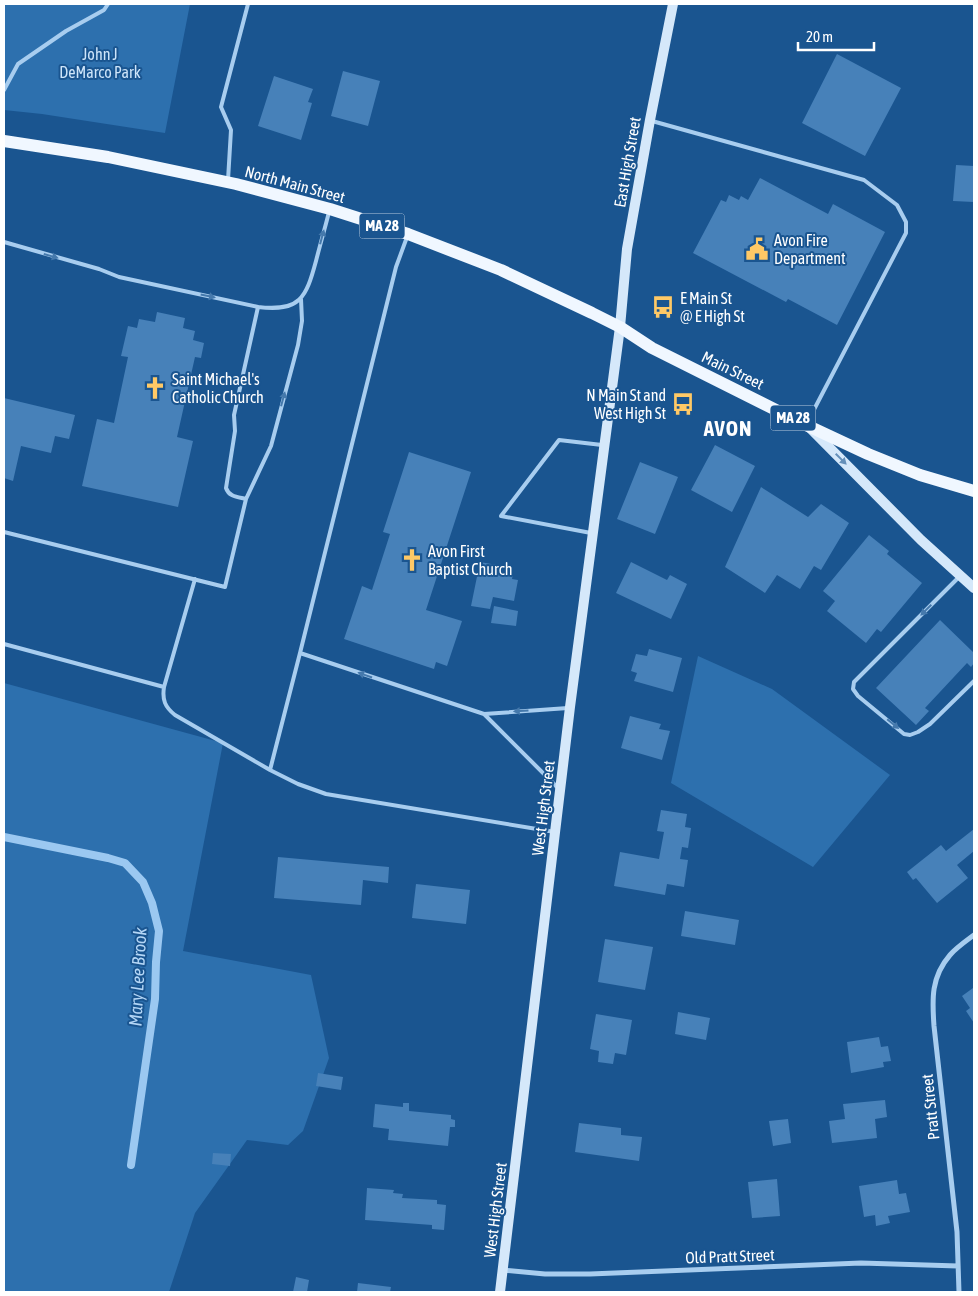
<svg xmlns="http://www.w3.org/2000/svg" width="978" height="1296" font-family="'Asap Condensed',sans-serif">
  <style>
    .green { fill: #2d70ae }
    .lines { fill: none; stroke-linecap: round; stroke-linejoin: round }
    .stream { stroke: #9bc8f1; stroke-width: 8 }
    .building { fill: #4781b9 }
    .service { stroke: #a8cdef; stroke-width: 4 }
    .minor { stroke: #a8cdef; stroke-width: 5 }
    .secondary { stroke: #d5e8fa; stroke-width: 10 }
    .primary { stroke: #f0f7ff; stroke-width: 12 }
    .oneway { fill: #4579ac }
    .oneway2 { fill: #6590ba }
    .labels { text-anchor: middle; stroke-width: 4; stroke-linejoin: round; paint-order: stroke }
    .shield { fill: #1a5590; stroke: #baccde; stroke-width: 1 }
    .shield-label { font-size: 15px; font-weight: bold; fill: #fff }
    .park-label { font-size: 16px; fill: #cee5fa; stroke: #1a5590 }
    .street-label { font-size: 16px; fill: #fff; stroke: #1a5590 }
    .poi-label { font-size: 16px; fill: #fff; stroke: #1a5590; text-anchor: start }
    .water-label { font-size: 18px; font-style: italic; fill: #b4d6f6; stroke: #1a5590 }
    .district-label { font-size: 21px; font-weight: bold; letter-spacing: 1px; fill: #fff; stroke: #1a5590 }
  </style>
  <rect width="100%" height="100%" fill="#1a5590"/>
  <!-- green -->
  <path class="green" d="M 4,4 L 190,4 L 165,133 L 42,114 L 4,110 Z
    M 698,656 L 772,689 L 890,775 L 813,867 L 671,783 Z
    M 4,683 L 223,743 L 183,951 L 311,975 L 329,1058 L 303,1131 L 288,1145 L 247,1140 L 195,1213 L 169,1292 L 4,1292 Z"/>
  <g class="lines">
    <!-- stream -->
    <path class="stream" d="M 4,837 L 108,858 L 125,863 L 143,882 L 152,903 L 159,931 L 156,962 L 155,999 L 131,1165"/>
  </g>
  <!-- building -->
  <path class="building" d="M 837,54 L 901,88 L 865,156 L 802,123 Z
    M 343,71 L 380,81 L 368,126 L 331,116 Z
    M 274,76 L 313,89 L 308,102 L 312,103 L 301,140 L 258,126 Z
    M 956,165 L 974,166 L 974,202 L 953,201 Z
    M 760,178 L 828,214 L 833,204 L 885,232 L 837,325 L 788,299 L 786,302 L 693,253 L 721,200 L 726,202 L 729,195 L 739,200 L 741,196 L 748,200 Z
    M 157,312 L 185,318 L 183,328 L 195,331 L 193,340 L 204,343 L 201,358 L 195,357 L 177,437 L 193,441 L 178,507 L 82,486 L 97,419 L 114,423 L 128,357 L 121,356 L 128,326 L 137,328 L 139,319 L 155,322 Z
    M 4,398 L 75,415 L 69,439 L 55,436 L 51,453 L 21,446 L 13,481 L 4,478 Z
    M 715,445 L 755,466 L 732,512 L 691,490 Z
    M 409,452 L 471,472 L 426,610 L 462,621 L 447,666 L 436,662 L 434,669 L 344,639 L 362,586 L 372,590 L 390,534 L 383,532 Z
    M 640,462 L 678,477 L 655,534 L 617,519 Z
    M 761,487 L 808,517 L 821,504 L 849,523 L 821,570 L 814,566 L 800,589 L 777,575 L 765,593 L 725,567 Z
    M 869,535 L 889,551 L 887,554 L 922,583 L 881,632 L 877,629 L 866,643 L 827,611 L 835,601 L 823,591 Z
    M 480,562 L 497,565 L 496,571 L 513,574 L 512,579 L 518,580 L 514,601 L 493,597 L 490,609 L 471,606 Z
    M 631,562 L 667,580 L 670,575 L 687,584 L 671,619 L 616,593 Z
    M 494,606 L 518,611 L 516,626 L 491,623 Z
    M 940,620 L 974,653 L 974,663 L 971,667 L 967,663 L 925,708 L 929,711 L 916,725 L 876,688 Z
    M 649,649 L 682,658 L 673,692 L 634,681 L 637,673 L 631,671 L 636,654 L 647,656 Z
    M 630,716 L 661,724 L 659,729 L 670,731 L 662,760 L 621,748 Z
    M 661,810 L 687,814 L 685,827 L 691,828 L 688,848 L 682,847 L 680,859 L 688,860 L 684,887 L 667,884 L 665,895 L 614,886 L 620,852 L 659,859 L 664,832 L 657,831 Z
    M 974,829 L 974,851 L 957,865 L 968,878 L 937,903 L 916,878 L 913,880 L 907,872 L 941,845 L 946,851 Z
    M 278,857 L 389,867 L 388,883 L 363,880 L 361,905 L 274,898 Z
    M 416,884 L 470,890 L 466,924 L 412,918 Z
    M 685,911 L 739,920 L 735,945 L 681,936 Z
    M 605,939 L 653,947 L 645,990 L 598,982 Z
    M 973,988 L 974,990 L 974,1023 L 966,1011 L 970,1008 L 962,996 Z
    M 678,1012 L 710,1018 L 706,1040 L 675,1034 Z
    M 596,1014 L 632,1020 L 626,1055 L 615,1053 L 613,1064 L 598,1062 L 599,1051 L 590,1049 Z
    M 879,1037 L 881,1047 L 888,1046 L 891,1061 L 883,1062 L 884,1067 L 851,1073 L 847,1042 Z
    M 318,1073 L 343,1077 L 341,1090 L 316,1086 Z
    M 885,1100 L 887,1117 L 875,1119 L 877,1138 L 832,1143 L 829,1121 L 845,1119 L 843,1104 Z
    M 403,1103 L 409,1103 L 409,1111 L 451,1115 L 451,1119 L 455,1120 L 455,1127 L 450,1127 L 448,1146 L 388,1140 L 389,1129 L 373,1127 L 375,1104 L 403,1107 Z
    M 788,1119 L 791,1143 L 773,1146 L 769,1121 Z
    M 579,1123 L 621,1128 L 621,1135 L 642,1137 L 639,1161 L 575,1152 Z
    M 213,1153 L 231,1154 L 230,1166 L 212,1164 Z
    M 777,1179 L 780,1216 L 752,1218 L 748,1182 Z
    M 897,1180 L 899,1194 L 906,1193 L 910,1212 L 888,1216 L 890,1223 L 876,1226 L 875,1215 L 864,1217 L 859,1186 Z
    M 367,1188 L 394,1190 L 393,1193 L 403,1194 L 402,1198 L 437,1200 L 437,1204 L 446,1205 L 444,1230 L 432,1229 L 432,1225 L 365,1220 Z
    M 296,1277 L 309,1280 L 307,1292 L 293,1292 Z
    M 358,1283 L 391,1287 L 390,1292 L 357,1292 Z"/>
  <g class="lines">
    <!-- service -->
    <path class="service" d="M 4,90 L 18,64 L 66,31 L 104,10 L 108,4
      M 652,121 L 864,180 L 897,205 L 906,222 L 906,233 L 807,423
      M 228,180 L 231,130 L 221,107 L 248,4
      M 4,242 L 99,269 L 119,277 L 258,307 C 300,312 306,298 316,261 C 320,245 325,228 329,212
      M 246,499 C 238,497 229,497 226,488 L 235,431 L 234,415 L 258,307
      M 4,532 L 225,587 L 246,499 L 271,446 L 298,345 L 302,321 L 301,299
      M 591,533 L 501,516 L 559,440 L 602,445
      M 959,577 L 854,682 L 853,689 L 858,696 L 904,734 L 910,735 L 918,732 L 930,724 L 974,681
      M 4,644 L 164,687 L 195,579
      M 300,653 L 484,714 L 568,708
      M 164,687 C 162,700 165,707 175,715 L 270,770 L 298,784 L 326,794 L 555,832
      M 484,714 L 559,789
      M 270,770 L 300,653 L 396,267 L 407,237"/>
    <!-- minor -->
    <path class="minor" d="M 503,1270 L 545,1274 L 590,1274 L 861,1263 L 958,1266
      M 959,1292 L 957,1232 L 934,1026 C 932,999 931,977 950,955 C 956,948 966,941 974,935"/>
    <!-- secondary -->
    <path class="secondary" d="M 811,429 L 921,540 L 974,588
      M 500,1292 L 570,707 L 620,327 L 627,249 L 650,120 L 673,4"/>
    <!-- primary -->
    <path class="primary" d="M 4,141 L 108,157 L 236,184 L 330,209 L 408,234 L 501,270 L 592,313 L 620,327 L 652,348 L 806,425 L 868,454 L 920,475 L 974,491"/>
  </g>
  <!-- one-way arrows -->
  <defs><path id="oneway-solid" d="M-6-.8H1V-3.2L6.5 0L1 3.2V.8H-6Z" transform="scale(1.25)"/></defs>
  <g class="oneway">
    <use href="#oneway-solid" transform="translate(322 237) rotate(-75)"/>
    <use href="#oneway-solid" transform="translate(51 256) rotate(16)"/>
    <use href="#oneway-solid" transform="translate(208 296) rotate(12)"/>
    <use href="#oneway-solid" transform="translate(283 399) rotate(-75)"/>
    <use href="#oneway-solid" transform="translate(926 610) rotate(135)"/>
    <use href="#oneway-solid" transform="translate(365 675) rotate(-161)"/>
    <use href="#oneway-solid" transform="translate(521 711) rotate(176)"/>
    <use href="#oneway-solid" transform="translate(893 724) rotate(39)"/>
  </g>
  <use class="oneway2" href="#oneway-solid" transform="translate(841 459) rotate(45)"/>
  <!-- icons -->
  <defs>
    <symbol id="civic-bare" viewBox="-9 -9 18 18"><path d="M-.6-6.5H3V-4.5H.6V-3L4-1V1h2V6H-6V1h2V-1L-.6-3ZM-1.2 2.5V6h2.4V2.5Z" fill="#ffc966" stroke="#1a5590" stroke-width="2.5" paint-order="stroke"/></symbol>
    <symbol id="bus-bare" viewBox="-9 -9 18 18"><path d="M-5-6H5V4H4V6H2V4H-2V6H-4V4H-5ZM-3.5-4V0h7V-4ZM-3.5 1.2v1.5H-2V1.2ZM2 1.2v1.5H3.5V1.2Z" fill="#ffc966" stroke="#1a5590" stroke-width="2.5" paint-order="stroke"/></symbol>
    <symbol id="church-bare" viewBox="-9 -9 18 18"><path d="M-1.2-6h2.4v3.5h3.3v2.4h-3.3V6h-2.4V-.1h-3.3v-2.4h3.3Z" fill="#ffc966" stroke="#1a5590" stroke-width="2.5" paint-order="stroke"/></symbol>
  </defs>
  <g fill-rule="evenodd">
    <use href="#civic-bare" x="741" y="233" width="32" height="32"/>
    <use href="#bus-bare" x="647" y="291" width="32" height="32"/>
    <use href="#church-bare" x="139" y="372" width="32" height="32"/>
    <use href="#bus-bare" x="667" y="388" width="32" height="32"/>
    <use href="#church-bare" x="396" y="544" width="32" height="32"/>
  </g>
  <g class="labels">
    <!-- shield labels -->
    <g class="shield">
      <rect x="359.5" y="213.5" width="45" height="25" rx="4"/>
      <rect x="770.5" y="405.5" width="45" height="25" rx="4"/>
    </g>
    <g class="shield-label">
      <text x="382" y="231">MA 28</text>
      <text x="793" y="423">MA 28</text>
    </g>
    <!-- park labels -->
    <g class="park-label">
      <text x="100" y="60">John J<tspan x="100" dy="18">DeMarco Park</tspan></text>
    </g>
    <!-- street labels -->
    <g class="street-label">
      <text transform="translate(627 162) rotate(-80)" y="6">East High Street</text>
      <text transform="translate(295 184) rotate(15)" y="6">North Main Street</text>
      <text transform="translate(733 370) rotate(26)" y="6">Main Street</text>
      <text transform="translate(543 808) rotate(-83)" y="6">West High Street</text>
      <text transform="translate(930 1107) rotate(-96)" y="6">Pratt Street</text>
      <text transform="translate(495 1210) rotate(-83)" y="6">West High Street</text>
      <text transform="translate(730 1256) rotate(-2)" y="6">Old Pratt Street</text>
    </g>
    <!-- poi labels -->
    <g class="poi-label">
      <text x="774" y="246">Avon Fire<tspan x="774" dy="18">Department</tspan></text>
      <text x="680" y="304">E Main St<tspan x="680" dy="18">@ E High St</tspan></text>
      <text x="172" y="385">Saint Michael's<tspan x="172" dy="18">Catholic Church</tspan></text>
      <text x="666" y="401" text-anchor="end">N Main St and<tspan x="666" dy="18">West High St</tspan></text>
      <text x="428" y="557">Avon First<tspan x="428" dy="18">Baptist Church</tspan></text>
    </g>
    <!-- water labels -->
    <g class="water-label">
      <text transform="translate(138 977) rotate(-87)" y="6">Mary Lee Brook</text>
    </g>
    <!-- district labels -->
    <g class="district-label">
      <text x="728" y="436">AVON</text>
    </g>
  </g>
  <!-- border -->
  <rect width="978" height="1296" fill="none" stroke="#ffffff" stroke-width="10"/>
  <!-- scale -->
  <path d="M798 42v8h76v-8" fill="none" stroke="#ffffff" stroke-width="2.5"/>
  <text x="806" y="42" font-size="15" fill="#ffffff" stroke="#1a5590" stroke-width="4" paint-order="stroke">20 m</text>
</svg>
